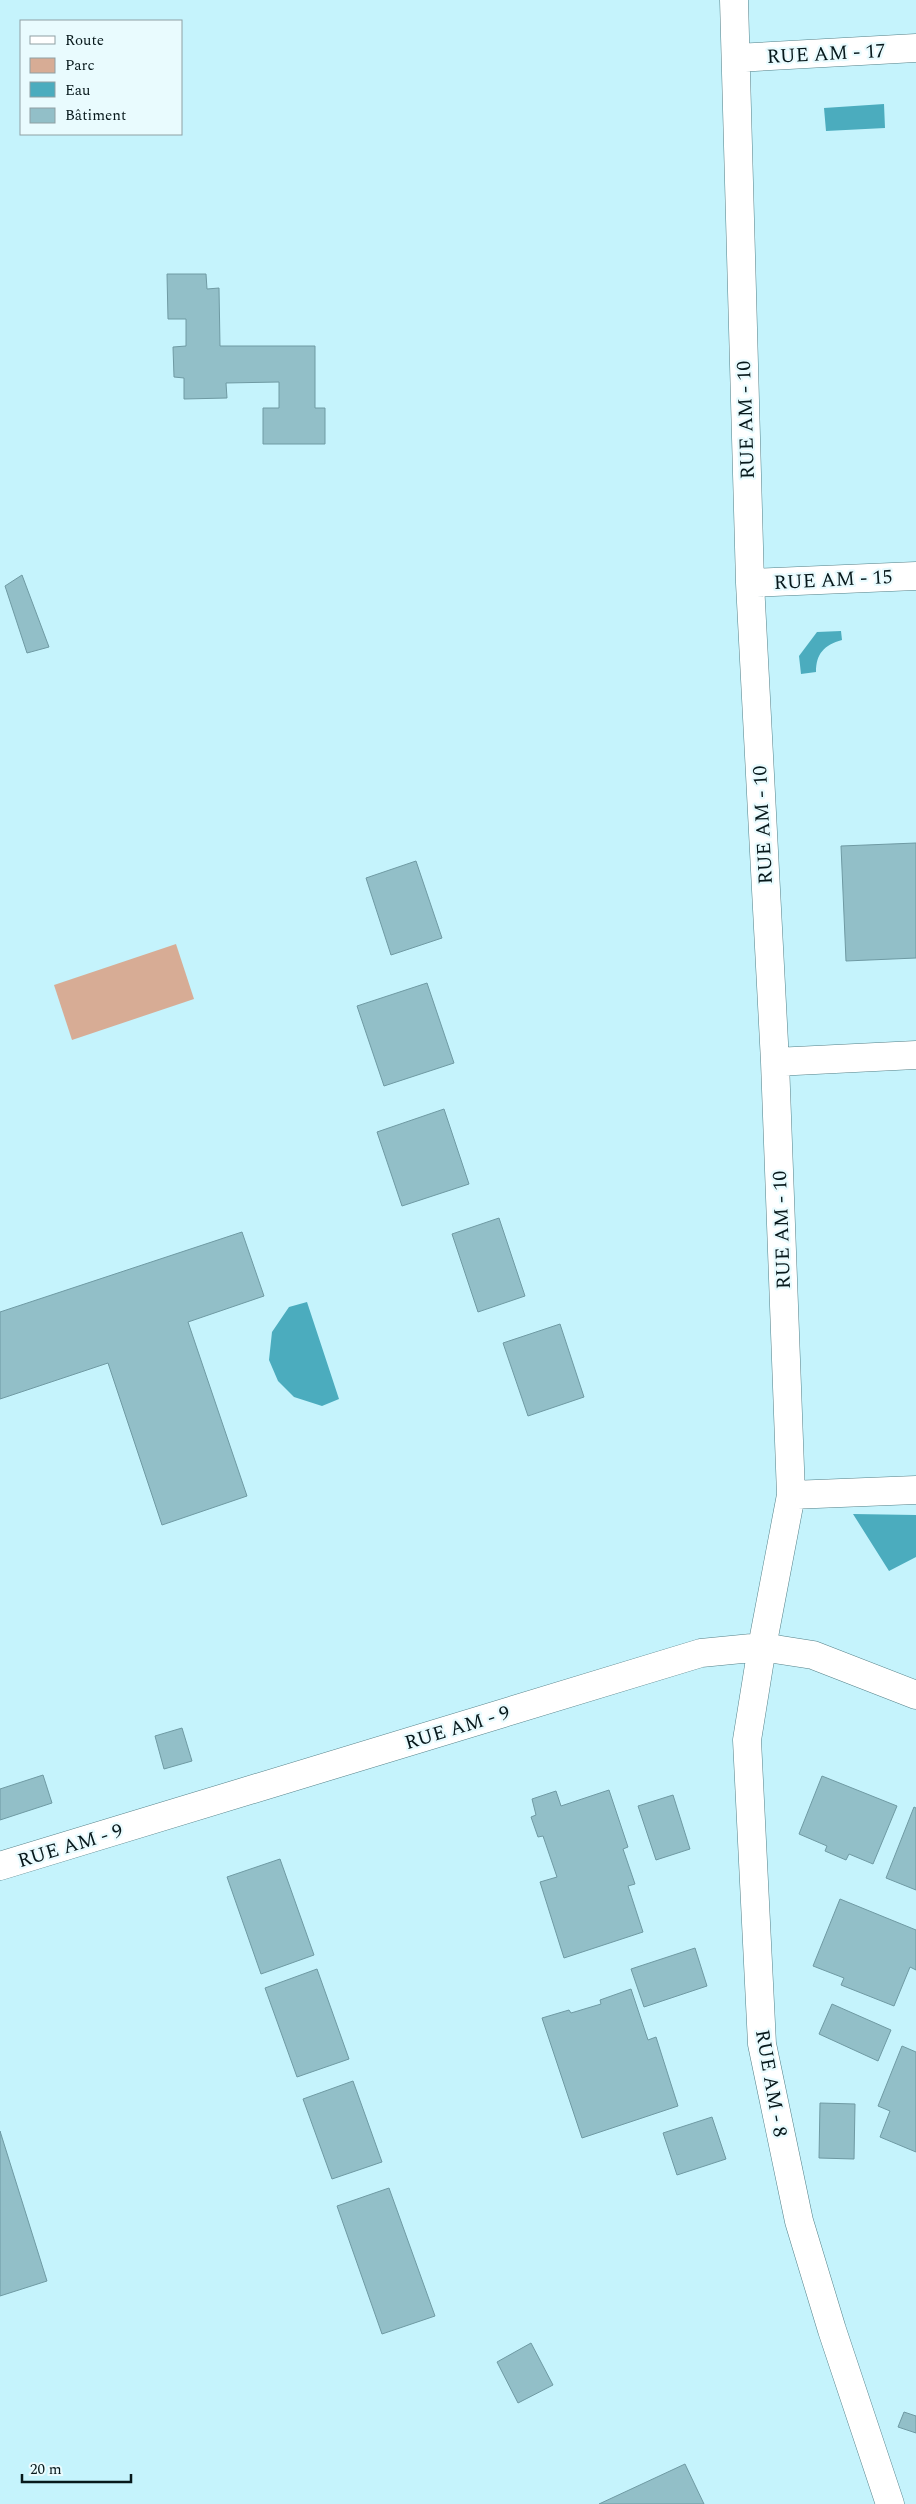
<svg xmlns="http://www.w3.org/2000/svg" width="916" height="2504" font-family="Spectral,serif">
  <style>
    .green { fill: #d7ac95 }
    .water { fill: #4bacbe }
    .building { fill: #92bfc8; stroke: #6f9aa3 }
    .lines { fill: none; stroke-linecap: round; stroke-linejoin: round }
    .minor-casing { stroke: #548088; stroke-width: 29 }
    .minor { stroke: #fff; stroke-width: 28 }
    .labels { text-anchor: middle; stroke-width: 4.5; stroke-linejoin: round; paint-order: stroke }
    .street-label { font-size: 20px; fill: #07181b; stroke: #e9fbfe }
  </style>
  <rect width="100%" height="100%" fill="#c5f3fc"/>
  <!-- green -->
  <path class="green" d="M 176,944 L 194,999 L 72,1040 L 54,985 Z"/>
  <!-- water -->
  <path class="water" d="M 884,104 L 885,128 L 826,131 L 824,108 Z
    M 841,631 L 842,640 C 824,645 816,654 816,672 L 801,674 L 799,656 L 817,632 Z
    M 307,1302 L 339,1399 L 322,1406 L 294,1397 L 278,1381 L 269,1360 L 272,1332 L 289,1307 Z
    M 853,1514 L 916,1515 L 916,1557 L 889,1571 Z"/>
  <!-- building -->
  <path class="building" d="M 167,274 L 206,274 L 207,289 L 219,288 L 220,346 L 315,346 L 315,408 L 325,408 L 325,444 L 263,444 L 263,408 L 279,408 L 279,382 L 226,383 L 227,398 L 184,399 L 184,378 L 174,377 L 173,347 L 186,346 L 186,319 L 168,319 Z
    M 22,575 L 49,647 L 27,653 L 5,586 Z
    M 916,843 L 916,958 L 846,961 L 841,846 Z
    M 416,861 L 442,938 L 391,955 L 366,878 Z
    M 427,983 L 454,1063 L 384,1086 L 357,1006 Z
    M 444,1109 L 469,1184 L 402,1206 L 377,1132 Z
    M 499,1218 L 525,1296 L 478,1312 L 452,1234 Z
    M 242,1232 L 264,1296 L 188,1322 L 247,1496 L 162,1525 L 108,1363 L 0,1399 L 0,1312 Z
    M 560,1324 L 584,1397 L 528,1416 L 503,1343 Z
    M 182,1728 L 192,1761 L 164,1769 L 155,1736 Z
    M 43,1775 L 52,1803 L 0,1820 L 0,1789 Z
    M 822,1776 L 897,1806 L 873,1864 L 849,1854 L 846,1860 L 825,1851 L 827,1846 L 799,1834 Z
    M 609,1790 L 628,1847 L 623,1849 L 635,1884 L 628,1886 L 643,1932 L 564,1958 L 540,1882 L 557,1877 L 543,1836 L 538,1837 L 531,1817 L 536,1815 L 532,1799 L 556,1791 L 561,1806 Z
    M 673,1795 L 690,1849 L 656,1860 L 638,1806 Z
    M 914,1807 L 916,1808 L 916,1890 L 886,1878 Z
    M 280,1859 L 314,1955 L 261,1974 L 227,1877 Z
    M 840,1899 L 916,1930 L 916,1970 L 910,1967 L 894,2006 L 841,1985 L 844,1978 L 813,1966 Z
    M 695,1948 L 707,1986 L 644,2007 L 631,1969 Z
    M 317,1969 L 349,2059 L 297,2077 L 265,1988 Z
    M 631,1989 L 648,2040 L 656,2037 L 678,2106 L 582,2138 L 542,2018 L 569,2010 L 571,2013 L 601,2004 L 600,2000 Z
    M 832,2004 L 891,2030 L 878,2061 L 819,2034 Z
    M 902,2046 L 916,2052 L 916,2152 L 880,2137 L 890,2111 L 878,2106 Z
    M 353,2081 L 382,2162 L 332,2179 L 303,2099 Z
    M 820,2103 L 855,2104 L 854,2159 L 819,2158 Z
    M 712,2117 L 726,2159 L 677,2175 L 663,2133 Z
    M 0,2131 L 47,2281 L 0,2296 Z
    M 389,2188 L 435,2316 L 382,2334 L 337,2206 Z
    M 531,2343 L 553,2385 L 518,2403 L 497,2362 Z
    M 904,2412 L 916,2416 L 916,2433 L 898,2427 Z
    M 685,2464 L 704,2504 L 599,2504 Z"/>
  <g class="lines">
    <defs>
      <path id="minor" d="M 734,0 L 750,583 L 775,1062 L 791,1495 L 762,1647 L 747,1740 L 762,2044 L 799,2221 L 832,2330 L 890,2504
        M 736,58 L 916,48
        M 750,583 L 916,576
        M 775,1062 L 916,1055
        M 791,1495 L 916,1490
        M 0,1866 L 701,1653 L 762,1647 L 813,1655 L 916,1695"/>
    </defs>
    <!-- minor casing -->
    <use href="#minor" class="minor-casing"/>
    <!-- minor -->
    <use href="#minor" class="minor"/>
  </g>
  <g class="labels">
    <!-- street labels -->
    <g class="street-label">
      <text transform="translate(826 53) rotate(-3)" y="7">RUE AM - 17</text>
      <text transform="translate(745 420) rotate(-92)" y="7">RUE AM - 10</text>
      <text transform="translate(833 579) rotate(-3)" y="7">RUE AM - 15</text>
      <text transform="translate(762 825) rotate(-93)" y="7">RUE AM - 10</text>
      <text transform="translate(781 1230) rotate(-92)" y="7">RUE AM - 10</text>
      <text transform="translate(457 1727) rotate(-17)" y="7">RUE AM - 9</text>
      <text transform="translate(70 1845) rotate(-17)" y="7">RUE AM - 9</text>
      <text transform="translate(772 2083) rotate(80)" y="7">RUE AM - 8</text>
    </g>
  </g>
  <!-- legend -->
  <rect x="20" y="20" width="162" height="115" fill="#e9fbfe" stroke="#8fa0a3"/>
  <rect x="30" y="36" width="25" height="8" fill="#ffffff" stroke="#8fa0a3"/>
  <text x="65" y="45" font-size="15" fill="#07181b">Route</text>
  <rect x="30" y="58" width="25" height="15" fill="#d7ac95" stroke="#8fa0a3"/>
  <text x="65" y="70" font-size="15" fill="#07181b">Parc</text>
  <rect x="30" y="82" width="25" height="15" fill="#4bacbe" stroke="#8fa0a3"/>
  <text x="65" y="95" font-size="15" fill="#07181b">Eau</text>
  <rect x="30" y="108" width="25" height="15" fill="#92bfc8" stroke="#8fa0a3"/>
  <text x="65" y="120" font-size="15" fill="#07181b">Bâtiment</text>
  <!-- scale -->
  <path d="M22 2474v8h109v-8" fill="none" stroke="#07181b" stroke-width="2.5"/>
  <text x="30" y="2474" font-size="15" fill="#07181b" stroke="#e9fbfe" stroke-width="4" paint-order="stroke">20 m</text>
</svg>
